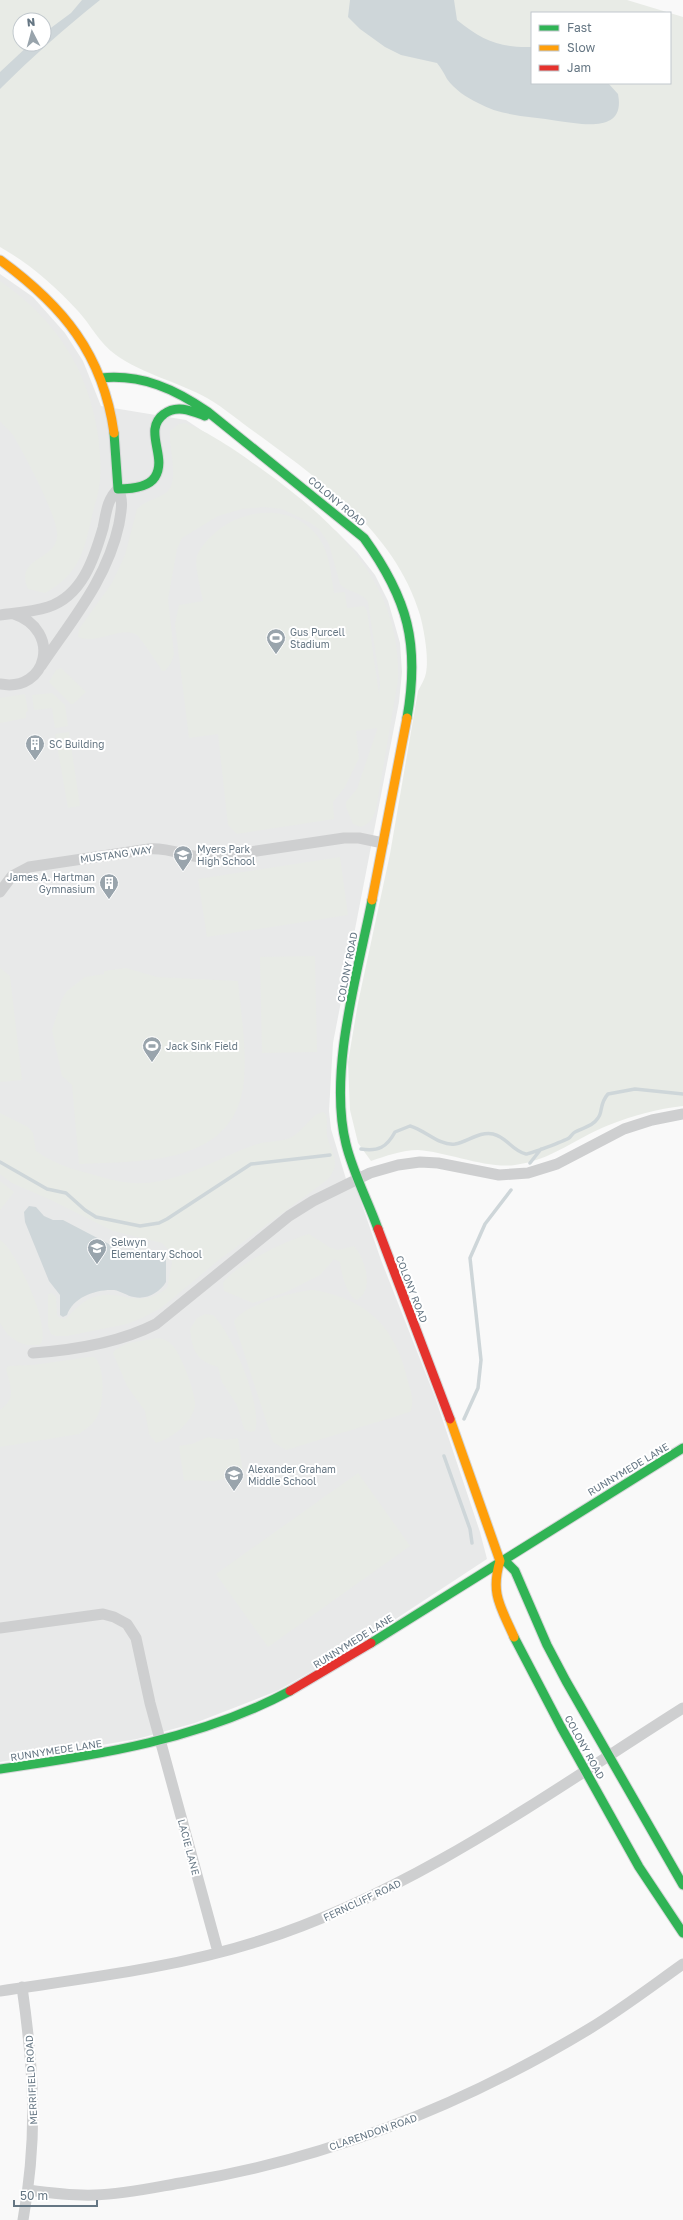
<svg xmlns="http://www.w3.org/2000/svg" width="683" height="2220" font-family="'Golos Text',sans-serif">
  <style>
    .built { fill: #e8e9e9 }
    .green { fill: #e8ebe6; fill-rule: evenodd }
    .water { fill: #ced6d9 }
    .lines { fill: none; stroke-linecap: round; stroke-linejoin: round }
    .stream { stroke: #ced6d9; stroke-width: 3.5 }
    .fast-casing { stroke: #d5d6d7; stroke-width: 11 }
    .slow-casing { stroke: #d5d6d7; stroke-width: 11 }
    .jam-casing { stroke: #d5d6d7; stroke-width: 11 }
    .street { stroke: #cecfd0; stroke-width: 11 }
    .fast { stroke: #30b455; stroke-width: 9 }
    .slow { stroke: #ff9f0a; stroke-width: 9 }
    .jam { stroke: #e5322d; stroke-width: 9 }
    .labels { text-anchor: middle; stroke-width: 4; stroke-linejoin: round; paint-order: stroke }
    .street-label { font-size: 10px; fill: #657683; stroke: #fff }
    .poi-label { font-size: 10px; fill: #657683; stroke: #fff; text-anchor: start }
  </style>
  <rect width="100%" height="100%" fill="#f9f9f9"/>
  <!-- built -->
  <path class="built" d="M 0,274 L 33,297 L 65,333 L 83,361 L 101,406 L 186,420 L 230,449 L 336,531 L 357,552 L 375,575 L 388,601 L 400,643 L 402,672 L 399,702 L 333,1043 L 329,1111 L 331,1129 L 346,1179 L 356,1187 L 381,1260 L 435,1397 L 480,1532 L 487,1559 L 347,1651 L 277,1691 L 195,1723 L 137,1739 L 0,1762 Z"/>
  <!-- green -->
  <path class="green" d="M 0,0 L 627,0 L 670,13 L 532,13 L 532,83 L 670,83 L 670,13 L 683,17 L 683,1106 C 657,1109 634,1115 609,1125 C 576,1138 552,1160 515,1165 C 487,1169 447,1152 418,1150 C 402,1150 386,1156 371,1161 L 358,1143 L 350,1110 L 348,1062 L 358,1003 L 390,854 L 418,691 C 421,685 425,679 426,673 C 429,657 424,630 420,615 C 396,535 327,485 263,438 C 244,425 226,409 207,398 C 178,382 143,374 116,355 C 99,343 91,325 78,311 C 54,285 30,264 0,247 ZM 20,20 L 44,20 L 44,44 L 20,44 Z
    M 0,281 C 55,319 88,368 98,435 C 100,452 102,470 99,487 C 98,497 94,506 92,516 C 84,552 79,574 45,593 L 28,589 C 14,557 55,561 57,537 C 60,520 23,452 13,435 C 9,430 4,426 0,421 Z
    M 185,423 C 210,432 242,455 263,470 C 335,522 402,583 398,680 L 376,809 C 373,818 371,823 361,827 L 353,824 L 346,807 L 346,802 L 357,789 L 377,730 L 377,723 L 377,728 L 356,731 L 359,758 L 345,787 L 333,802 L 334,819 L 237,834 L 228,825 L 218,734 L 189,738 L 175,624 L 179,605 L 203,601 C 201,590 194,565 197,556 C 200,547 209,538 216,532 C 245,507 294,504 319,538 C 330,554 331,575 334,593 L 345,592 L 347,608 L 364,606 L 367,611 L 379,694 L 380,682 L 368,602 C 361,591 348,593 340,584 L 329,544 L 319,529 L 309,522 L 282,509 L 264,507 L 242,509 L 218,516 L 182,538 L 177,549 L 168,599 L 174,654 L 171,663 L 165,671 L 162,671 C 159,665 139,636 137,635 C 122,625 97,645 78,637 L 79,629 L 112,583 L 125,555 L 137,509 C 146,500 158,499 167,492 C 180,480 168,446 170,431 L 179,424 Z
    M 61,668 L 86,692 L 73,704 L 71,704 L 49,682 L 56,670 Z
    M 52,693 L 65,705 L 68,726 L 55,728 L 52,708 L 34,710 L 32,695 Z
    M 25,694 L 28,711 L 26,712 L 26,718 L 0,723 L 0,698 Z
    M 69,732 L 80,806 L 68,808 L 55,734 Z
    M 340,857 L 348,915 L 207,937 L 198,879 Z
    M 315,956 L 317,1052 L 262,1053 L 260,957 Z
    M 0,968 L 10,976 L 22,1080 L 0,1082 Z
    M 126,968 L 157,977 L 238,981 C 241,1016 248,1053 243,1088 C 230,1166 140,1161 79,1164 L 72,1085 L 62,1076 L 52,1030 L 62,999 L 67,991 L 85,977 L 104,974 L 104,971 Z
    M 323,1112 L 326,1114 C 328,1121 326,1129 327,1136 C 332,1155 342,1163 327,1180 L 220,1259 L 161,1308 L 142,1318 L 127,1324 L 67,1336 L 56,1336 L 51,1334 L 48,1326 L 48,1295 L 51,1293 L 56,1296 L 57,1315 L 60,1318 L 65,1319 C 73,1312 81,1302 91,1298 C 121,1286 137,1312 167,1288 L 172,1262 L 170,1251 L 162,1243 L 113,1231 L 51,1200 L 12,1183 L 0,1174 L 0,1113 L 28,1127 L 33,1133 L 36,1151 C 53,1163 71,1169 91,1174 C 108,1179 125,1184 142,1183 C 179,1183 220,1157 254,1145 C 265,1141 277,1142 287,1139 C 303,1134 310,1114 323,1112 Z
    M 0,1181 L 14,1192 L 0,1210 Z
    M 309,1234 L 329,1247 L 338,1250 L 354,1246 C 365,1259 375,1289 357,1300 C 347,1297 341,1272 340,1262 L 334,1259 L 320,1275 L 286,1292 L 253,1303 L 224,1291 L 223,1283 C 234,1265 288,1240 309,1234 Z
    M 0,1240 C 16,1250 53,1330 40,1345 L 27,1345 L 18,1342 L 8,1335 L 0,1323 Z
    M 314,1290 C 369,1300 396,1328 408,1382 C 411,1391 415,1403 410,1412 L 286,1450 L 273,1442 L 234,1322 C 240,1306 298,1290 314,1290 Z
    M 205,1314 L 213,1315 C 232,1334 263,1405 255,1431 L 250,1432 L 244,1429 L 237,1405 L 222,1382 L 218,1367 C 197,1361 192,1351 190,1329 L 197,1318 Z
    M 158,1338 C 165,1339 170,1342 174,1347 C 182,1358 196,1393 195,1406 C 192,1423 171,1439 156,1443 L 149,1434 L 145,1411 L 127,1386 L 113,1353 L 115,1350 L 128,1343 Z
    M 89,1357 L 94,1357 C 106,1366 104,1405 97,1417 C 93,1424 86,1429 79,1434 L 0,1447 L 0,1410 C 17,1399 10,1385 6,1369 L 8,1366 L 33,1365 Z
    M 208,1437 L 226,1440 L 238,1438 L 243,1473 C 233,1474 225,1479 216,1481 C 205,1482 195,1479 184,1481 L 179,1446 L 192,1444 Z
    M 358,1473 L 410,1546 L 268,1647 L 216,1574 Z"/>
  <!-- water -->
  <path class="water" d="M 82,0 L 100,0 C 65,28 32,57 0,89 L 0,72 L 30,44 L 44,44 L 44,33 L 71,13 Z
    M 350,0 L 454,0 L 457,20 C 483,41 500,48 532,47 L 532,83 L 608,83 L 618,94 C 626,134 582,124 558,121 C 531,116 503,117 478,103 C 466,97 455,90 447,79 C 444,73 441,68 437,63 L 401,55 L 385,47 L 360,29 L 348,17 Z
    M 29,1206 L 36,1207 L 44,1216 L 53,1220 L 63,1220 L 128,1254 L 136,1256 L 148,1256 L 153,1260 L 166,1260 L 166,1282 C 160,1292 147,1300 134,1297 C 127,1296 121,1291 114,1290 C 96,1289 73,1297 67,1315 L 63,1317 L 60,1315 L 60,1295 L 49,1281 L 25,1222 L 24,1212 Z"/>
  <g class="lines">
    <!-- stream -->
    <path class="stream" d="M 361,1149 C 378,1152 387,1147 395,1132 L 410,1126 C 425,1130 439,1146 455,1144 C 467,1142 480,1131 493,1134 C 507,1137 512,1151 526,1154 C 530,1154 564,1141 569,1138 C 571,1136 573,1133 575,1132 C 584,1127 592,1127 598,1118 C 603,1112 599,1104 608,1094 L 635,1089 L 683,1094
      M 0,1162 L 47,1189 L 66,1193 L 85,1210 L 96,1217 L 140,1226 L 159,1223 L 167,1219 L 251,1164 L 330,1155
      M 530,1163 L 541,1149
      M 464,1419 L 478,1388 L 481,1360 L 470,1258 L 485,1224 L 511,1190
      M 444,1456 L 470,1529 L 472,1543"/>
    <defs>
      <path id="fast" d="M 101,378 C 142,374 175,389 208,412 L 364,538 C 408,599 420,644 407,718
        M 114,433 L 118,489 C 130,489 148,488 155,477 C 168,457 142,430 164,414 C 177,404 192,411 205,416
        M 372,900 C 358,972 328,1072 346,1144 C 353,1173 368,1201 378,1229
        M 500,1561 L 506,1562 L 515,1571 L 547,1645 L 566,1681 L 683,1885
        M 514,1637 L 561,1727 L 639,1867 L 683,1933
        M 371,1643 L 683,1448
        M 0,1769 C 100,1755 200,1739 290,1691"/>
      <path id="slow" d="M 0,260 C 63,306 103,354 114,433
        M 372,900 L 407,718
        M 450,1419 L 500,1561 C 490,1594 501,1607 514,1637"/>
      <path id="jam" d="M 378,1229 L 450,1419
        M 290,1691 L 371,1643"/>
    </defs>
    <!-- fast casing -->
    <use href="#fast" class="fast-casing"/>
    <!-- slow casing -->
    <use href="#slow" class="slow-casing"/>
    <!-- jam casing -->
    <use href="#jam" class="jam-casing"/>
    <!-- street -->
    <path class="street" d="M 0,615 C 16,613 33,612 48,607 C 82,596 94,559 103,528 C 106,514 107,499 118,489 C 124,501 121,511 119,524 C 107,580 71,621 41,666
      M 0,684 C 48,693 62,630 14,614
      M 0,892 L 12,876 L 29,867 L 149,849 C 170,847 189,858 210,858 L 344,838 L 359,838 L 383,843
      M 33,1353 C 74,1350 119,1343 156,1324 L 289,1216 L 313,1201 L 370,1173 L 398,1165 L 420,1162 L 438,1163 L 499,1175 L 528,1173 L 557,1164 L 624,1129 L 652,1120 L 683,1114
      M 0,1628 L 103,1614 L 114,1617 L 127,1624 L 136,1638 L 150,1703 L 218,1952
      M 22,1987 C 34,2071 38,2136 23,2220
      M 0,1991 C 87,1978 175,1968 259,1941 C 413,1892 547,1794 683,1708
      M 28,2190 C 50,2193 72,2196 95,2195 C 126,2194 156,2187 186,2182 C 330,2158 465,2104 589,2029 C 622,2009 652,1986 683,1964"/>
    <!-- fast -->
    <use href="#fast" class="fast"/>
    <!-- slow -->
    <use href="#slow" class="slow"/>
    <!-- jam -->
    <use href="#jam" class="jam"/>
  </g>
  <!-- icons -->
  <defs>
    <symbol id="stadium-pin" viewBox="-11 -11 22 30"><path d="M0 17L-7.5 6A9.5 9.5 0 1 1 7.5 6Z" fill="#99a4ac" stroke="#fff"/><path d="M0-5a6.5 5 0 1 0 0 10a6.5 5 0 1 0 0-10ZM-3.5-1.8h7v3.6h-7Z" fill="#fff"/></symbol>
    <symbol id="building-pin" viewBox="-11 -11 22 30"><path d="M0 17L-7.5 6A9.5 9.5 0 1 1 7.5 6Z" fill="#99a4ac" stroke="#fff"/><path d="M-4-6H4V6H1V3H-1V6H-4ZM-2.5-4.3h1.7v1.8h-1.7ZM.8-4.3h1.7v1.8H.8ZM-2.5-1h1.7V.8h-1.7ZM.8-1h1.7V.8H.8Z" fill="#fff"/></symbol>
    <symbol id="school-pin" viewBox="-11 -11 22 30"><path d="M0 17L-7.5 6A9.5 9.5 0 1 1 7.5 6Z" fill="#99a4ac" stroke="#fff"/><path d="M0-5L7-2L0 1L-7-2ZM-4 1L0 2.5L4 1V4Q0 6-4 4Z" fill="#fff"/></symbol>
  </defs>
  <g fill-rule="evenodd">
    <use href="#stadium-pin" x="265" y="627" width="22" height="30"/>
    <use href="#building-pin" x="24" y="733" width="22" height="30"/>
    <use href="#school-pin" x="172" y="844" width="22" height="30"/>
    <use href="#building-pin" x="98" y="872" width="22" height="30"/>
    <use href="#stadium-pin" x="141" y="1035" width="22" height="30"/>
    <use href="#school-pin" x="86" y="1237" width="22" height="30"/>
    <use href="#school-pin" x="223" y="1464" width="22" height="30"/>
  </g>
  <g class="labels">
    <!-- street labels -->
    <g class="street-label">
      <text transform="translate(337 501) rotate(40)" y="4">COLONY ROAD</text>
      <text transform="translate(116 854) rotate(-8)" y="4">MUSTANG WAY</text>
      <text transform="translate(347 967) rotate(-79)" y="4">COLONY ROAD</text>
      <text transform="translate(412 1289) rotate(69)" y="4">COLONY ROAD</text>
      <text transform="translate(628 1469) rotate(-31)" y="4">RUNNYMEDE LANE</text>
      <text transform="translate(353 1641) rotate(-32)" y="4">RUNNYMEDE LANE</text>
      <text transform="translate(585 1747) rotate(61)" y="4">COLONY ROAD</text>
      <text transform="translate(56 1750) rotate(-9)" y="4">RUNNYMEDE LANE</text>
      <text transform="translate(189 1847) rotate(75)" y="4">LACIE LANE</text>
      <text transform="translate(362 1900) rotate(-25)" y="4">FERNCLIFF ROAD</text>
      <text transform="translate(31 2080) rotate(-93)" y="4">MERRIFIELD ROAD</text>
      <text transform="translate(373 2132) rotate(-19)" y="4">CLARENDON ROAD</text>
    </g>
    <!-- poi labels -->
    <g class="poi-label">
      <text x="290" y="636">Gus Purcell<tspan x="290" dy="12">Stadium</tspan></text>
      <text x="49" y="748">SC Building</text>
      <text x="197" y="853">Myers Park<tspan x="197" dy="12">High School</tspan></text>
      <text x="95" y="881" text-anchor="end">James A. Hartman<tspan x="95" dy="12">Gymnasium</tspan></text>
      <text x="166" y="1050">Jack Sink Field</text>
      <text x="111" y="1246">Selwyn<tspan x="111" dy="12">Elementary School</tspan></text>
      <text x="248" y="1473">Alexander Graham<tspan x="248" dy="12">Middle School</tspan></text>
    </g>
  </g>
  <!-- legend -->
  <rect x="531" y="12" width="140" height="72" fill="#ffffff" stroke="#c1c8cd"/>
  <rect x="539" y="25" width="20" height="6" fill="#30b455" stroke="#c1c8cd"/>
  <text x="567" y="32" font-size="12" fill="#657683">Fast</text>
  <rect x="539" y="45" width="20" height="6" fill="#ff9f0a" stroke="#c1c8cd"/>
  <text x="567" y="52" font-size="12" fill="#657683">Slow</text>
  <rect x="539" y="65" width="20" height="6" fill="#e5322d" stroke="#c1c8cd"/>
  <text x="567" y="72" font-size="12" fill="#657683">Jam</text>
  <!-- north arrow -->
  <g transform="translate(32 32) rotate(354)"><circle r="19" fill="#ffffff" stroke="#c1c8cd"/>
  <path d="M0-3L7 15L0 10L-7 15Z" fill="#99a4ac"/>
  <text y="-6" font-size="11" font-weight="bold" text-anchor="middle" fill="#657683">N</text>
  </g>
  <!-- scale -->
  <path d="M14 2200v6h83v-6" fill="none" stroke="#657683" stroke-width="2"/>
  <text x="20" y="2200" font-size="12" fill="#657683" stroke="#ffffff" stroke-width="3" paint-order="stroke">50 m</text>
</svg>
